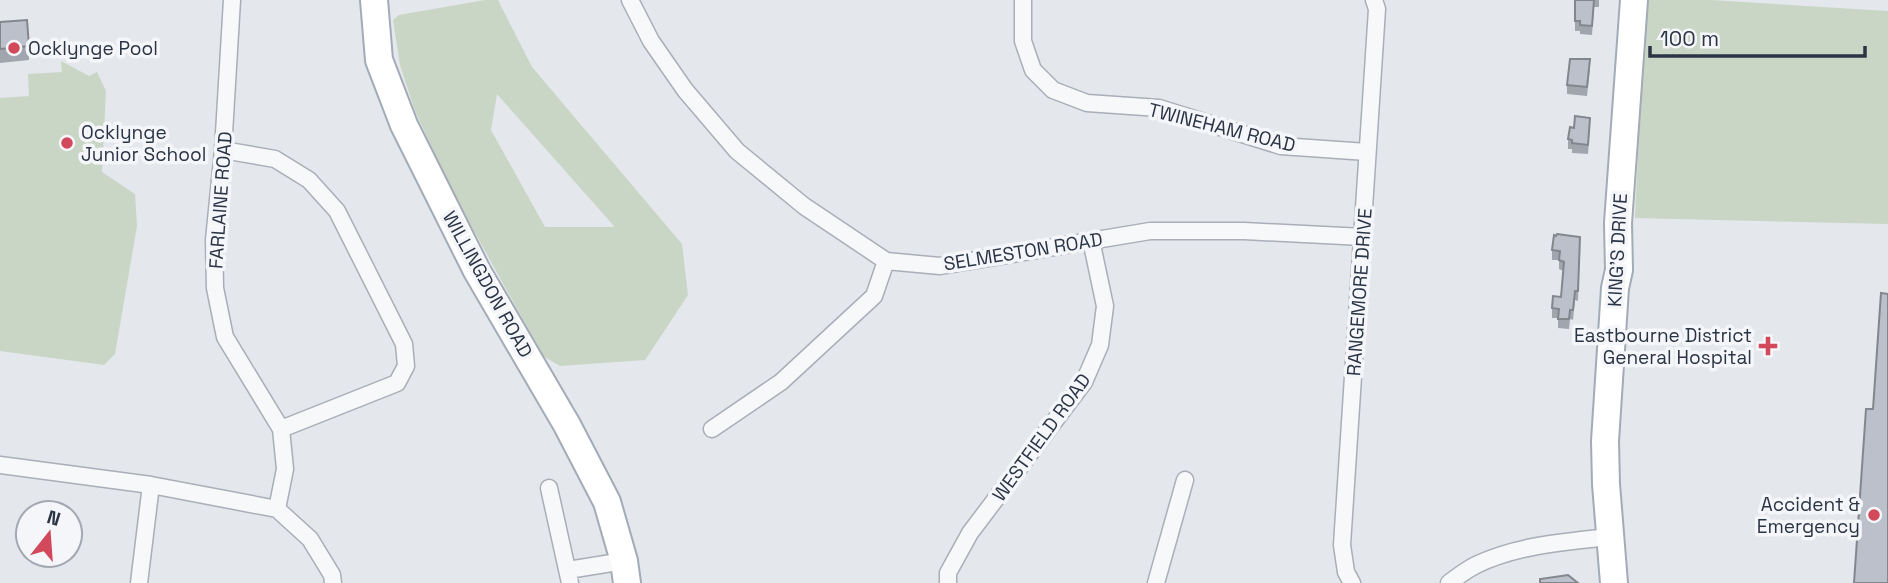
<svg xmlns="http://www.w3.org/2000/svg" width="1888" height="583" font-family="'Space Grotesk',sans-serif">
  <style>
    .green { fill: #c9d6c5; fill-rule: evenodd }
    .lines { fill: none; stroke-linecap: round; stroke-linejoin: round }
    .street-casing { stroke: #a9aeb7; stroke-width: 19 }
    .primary-casing { stroke: #a3abb8; stroke-width: 30 }
    .street { stroke: #f7f8fa; stroke-width: 16 }
    .primary { stroke: #fff; stroke-width: 26 }
    .wall { fill: #a1a5ae }
    .building { fill: #bbc0ca; stroke: #83868d; stroke-width: 2 }
    .poi-dot { fill: #d1495b; stroke: #f4f6f9; stroke-width: 2.5 }
    .labels { text-anchor: middle; stroke-width: 7; stroke-linejoin: round; paint-order: stroke }
    .poi-label { font-size: 19px; fill: #2b3445; stroke: #f4f6f9; text-anchor: start }
    .street-label { font-size: 19px; fill: #2b3445; stroke: #f4f6f9 }
  </style>
  <rect width="100%" height="100%" fill="#e4e7ec"/>
  <!-- green -->
  <path class="green" d="M 485,0 L 498,0 L 532,67 L 682,244 L 688,295 L 645,360 L 560,366 L 543,356 L 452,191 L 415,111 L 400,65 L 393,20 L 399,15 ZM 497,94 L 614,226 L 613,227 L 545,227 L 491,130 Z
    M 1645,0 L 1711,0 L 1888,11 L 1888,224 L 1635,218 Z
    M 61,61 L 89,76 L 97,72 L 106,91 L 102,172 L 135,194 L 137,226 L 115,354 L 104,365 L 0,351 L 0,98 L 29,96 L 28,74 L 62,72 Z"/>
  <g class="lines">
    <defs>
      <path id="street" d="M 232,0 L 223,150 L 214,240 L 215,288 L 225,337 L 281,429 L 285,469 L 277,509
        M 630,0 L 651,41 L 685,90 L 737,151 L 804,206 L 886,261 L 940,266 L 1150,231 L 1244,231 L 1363,237
        M 1023,0 L 1023,41 L 1033,70 L 1053,90 L 1087,103 L 1159,108 L 1281,146 L 1367,152
        M 223,150 L 275,159 L 309,180 L 337,211 L 404,344 L 406,366 L 397,383 L 281,429
        M 712,429 L 781,382 L 874,296 L 886,261
        M 0,465 L 151,485 L 277,509 L 310,539 L 332,575 L 333,583
        M 549,488 L 570,583
        M 568,570 L 624,561
        M 139,583 L 151,485
        M 948,583 L 948,573 L 970,533 L 1084,382 L 1100,345 L 1105,306 L 1091,240
        M 1156,583 L 1185,480
        M 1352,583 L 1346,572 L 1342,545 L 1377,9 L 1374,0
        M 1449,583 C 1457,577 1466,570 1476,565 C 1517,545 1565,542 1609,537"/>
      <path id="primary" d="M 374,0 L 379,60 L 404,125 L 477,271 L 567,425 L 607,502 L 624,561 L 627,583
        M 1614,583 L 1606,484 L 1605,441 L 1615,288 L 1619,270 L 1618,223 L 1634,0"/>
    </defs>
    <!-- street casing -->
    <use href="#street" class="street-casing"/>
    <!-- primary casing -->
    <use href="#primary" class="primary-casing"/>
    <!-- street -->
    <use href="#street" class="street"/>
    <!-- primary -->
    <use href="#primary" class="primary"/>
  </g>
  <!-- wall -->
  <path class="wall" d="M 1575,0 L 1599,0 L 1599,7 L 1594,7 L 1592,35 L 1580,34 L 1580,31 L 1575,31 Z
    M 0,22 L 29,46 L 29,60 L 0,63 Z
    M 1590,69 L 1587,96 L 1567,94 L 1567,85 Z
    M 1590,127 L 1588,154 L 1572,153 L 1572,149 L 1568,149 L 1568,139 Z
    M 1580,237 L 1578,301 L 1575,300 L 1573,320 L 1570,319 L 1569,329 L 1558,328 L 1558,318 L 1552,318 L 1552,308 L 1561,297 L 1563,271 L 1559,269 L 1559,260 L 1552,260 L 1552,250 Z"/>
  <!-- building -->
  <path class="building" d="M 1575,0 L 1594,0 L 1592,26 L 1580,25 L 1580,21 L 1575,21 Z
    M 27,20 L 29,46 L 0,49 L 0,22 Z
    M 1570,59 L 1590,59 L 1587,87 L 1567,85 Z
    M 1575,116 L 1590,118 L 1588,145 L 1572,143 L 1572,140 L 1568,139 L 1570,127 L 1574,128 Z
    M 1557,234 L 1580,237 L 1578,291 L 1575,291 L 1573,310 L 1570,310 L 1569,319 L 1558,319 L 1559,309 L 1552,308 L 1553,296 L 1561,297 L 1564,262 L 1559,260 L 1560,251 L 1552,250 L 1554,235 L 1556,236 Z
    M 1881,293 L 1888,294 L 1888,583 L 1854,583 L 1866,409 L 1873,409 Z
    M 1568,575 L 1578,583 L 1540,583 L 1540,579 Z"/>
  <!-- markers -->
  <g class="poi-dot">
    <circle cx="14" cy="48" r="7"/>
    <circle cx="67" cy="143" r="7"/>
    <path d="M1764.5 335.5h7v7h7v7h-7v7h-7v-7h-7v-7h7z"/>
    <circle cx="1874" cy="515" r="7"/>
  </g>
  <g class="labels">
    <!-- poi labels -->
    <g class="poi-label">
      <text x="28" y="55">Ocklynge Pool</text>
      <text x="81" y="139">Ocklynge<tspan x="81" dy="22">Junior School</tspan></text>
      <text x="1752" y="342" text-anchor="end">Eastbourne District<tspan x="1752" dy="22">General Hospital</tspan></text>
      <text x="1860" y="511" text-anchor="end">Accident &amp;<tspan x="1860" dy="22">Emergency</tspan></text>
    </g>
    <!-- street labels -->
    <g class="street-label">
      <text transform="translate(1222 127) rotate(14)" y="7">TWINEHAM ROAD</text>
      <text transform="translate(220 200) rotate(-86)" y="7">FARLAINE ROAD</text>
      <text transform="translate(1617 250) rotate(-87)" y="7">KING'S DRIVE</text>
      <text transform="translate(1023 251) rotate(-9)" y="7">SELMESTON ROAD</text>
      <text transform="translate(488 284) rotate(61)" y="7">WILLINGDON ROAD</text>
      <text transform="translate(1359 292) rotate(-86)" y="7">RANGEMORE DRIVE</text>
      <text transform="translate(1041 437) rotate(-54)" y="7">WESTFIELD ROAD</text>
    </g>
  </g>
  <!-- north arrow -->
  <g transform="translate(49 534) rotate(17)"><circle r="33" fill="#f4f6f9" stroke="#a4a8b1" stroke-width="2"/>
  <path d="M0-5L12 26L0 18L-12 26Z" fill="#d1495b"/>
  <text y="-10" font-size="19" font-weight="bold" text-anchor="middle" fill="#2b3445">N</text>
  </g>
  <!-- scale -->
  <path d="M1650 46v10h215v-10" fill="none" stroke="#2b3445" stroke-width="3.5"/>
  <text x="1660" y="46" font-size="21" fill="#2b3445" stroke="#f4f6f9" stroke-width="5" paint-order="stroke">100 m</text>
</svg>
